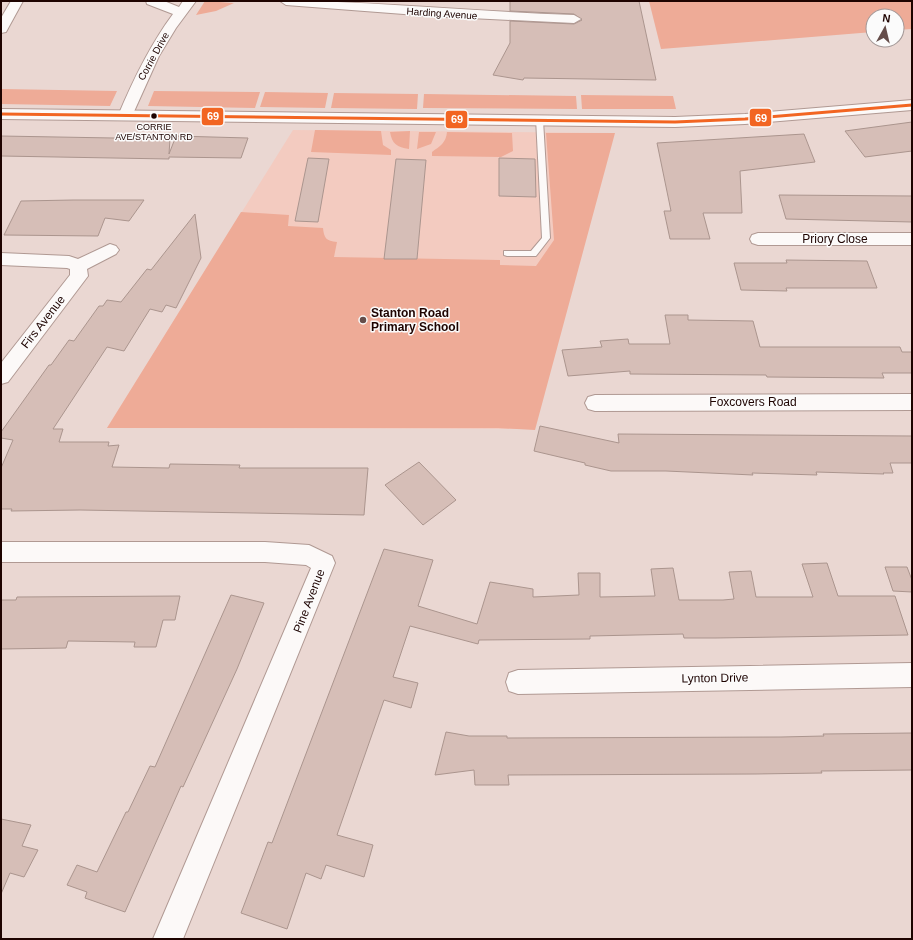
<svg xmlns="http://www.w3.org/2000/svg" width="913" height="940" font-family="Arial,sans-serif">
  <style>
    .built { fill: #f3cbc0 }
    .green { fill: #eeab97 }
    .building { fill: #d6beb7; stroke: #ab958e }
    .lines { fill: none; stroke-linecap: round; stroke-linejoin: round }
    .service-casing { stroke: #b09993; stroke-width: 2 }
    .minor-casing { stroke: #b09993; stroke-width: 2 }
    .tertiary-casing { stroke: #b09993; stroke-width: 2 }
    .service { fill: #fcf9f8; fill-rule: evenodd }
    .minor { fill: #fcf9f8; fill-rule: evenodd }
    .tertiary { fill: #fcf9f8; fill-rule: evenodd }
    .bus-1-casing { stroke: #fbfbfb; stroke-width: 5 }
    .bus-1 { stroke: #f26522; stroke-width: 3 }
    .bus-dot { fill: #1e0300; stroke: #fbfbfb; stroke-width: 1.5 }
    .poi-dot { fill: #654d4a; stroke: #fbfbfb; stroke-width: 1.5 }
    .labels { text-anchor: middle; stroke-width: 3; stroke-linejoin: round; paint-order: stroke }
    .far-bus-label { font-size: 9px; fill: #1e0300; stroke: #fbfbfb }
    .far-street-label { font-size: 10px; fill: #1e0300; stroke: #fbfbfb }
    .street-label { font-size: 12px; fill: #1e0300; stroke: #fbfbfb }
    .poi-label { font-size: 12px; font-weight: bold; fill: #1e0300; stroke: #fbfbfb; text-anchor: start }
    .line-badge { stroke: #fbfbfb; stroke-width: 1.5 }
    .badge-label { font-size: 11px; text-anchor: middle; font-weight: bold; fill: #fff }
  </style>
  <rect width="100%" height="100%" fill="#ead7d2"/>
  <!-- built -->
  <path class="built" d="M 293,130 L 609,133 L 519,429 L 107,428 Z"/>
  <!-- green -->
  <path class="green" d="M 205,1 L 234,3 L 216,11 L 196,15 Z
    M 649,1 L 912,1 L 912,29 L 897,30 L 897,16 L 873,16 L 873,32 L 661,49 Z
    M 1,89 L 117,91 L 110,106 L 1,104 Z
    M 154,91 L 260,92 L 255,108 L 148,106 Z
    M 265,92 L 328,93 L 325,108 L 260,107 Z
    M 334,93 L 418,94 L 417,109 L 331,108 Z
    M 424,94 L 576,96 L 577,109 L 423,108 Z
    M 581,95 L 673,96 L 676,109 L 582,109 Z
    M 315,130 L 381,131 L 383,145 L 391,150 L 391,155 L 311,152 Z
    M 410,131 L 409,149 C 397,147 392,144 390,132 Z
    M 419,132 L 436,132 L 431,144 L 417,149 Z
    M 447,132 L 512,133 L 513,151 L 501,157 L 432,156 L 432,152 C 440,146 446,143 447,132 Z
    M 546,133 L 615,133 L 535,430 L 498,428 L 107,428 L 241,212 L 289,215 L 288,226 L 323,228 C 324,238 326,241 337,242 L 334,257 L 500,260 L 500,265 L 536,266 L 554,240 Z"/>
  <!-- building -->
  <path class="building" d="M 510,1 L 639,1 L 656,80 L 524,78 L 523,80 L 493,75 L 510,43 L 510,21 L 574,24 L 582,20 L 574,14 L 510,11 Z
    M 912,122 L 912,151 L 865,157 L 845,131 Z
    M 804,134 L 815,162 L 740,171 L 742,213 L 703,213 L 710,239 L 670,239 L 664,211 L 671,211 L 657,143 Z
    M 1,136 L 170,139 L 169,154 L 176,136 L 248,138 L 241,158 L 169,157 L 169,159 L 1,156 Z
    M 308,158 L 329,159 L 318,222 L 295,221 Z
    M 499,158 L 535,159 L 536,197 L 499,196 Z
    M 396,159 L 426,160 L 417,259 L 384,259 Z
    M 779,195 L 912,196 L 912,222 L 786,219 Z
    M 73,200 L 144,200 L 129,221 L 105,218 L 98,236 L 4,235 L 21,201 Z
    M 195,214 L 201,258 L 176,308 L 166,305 L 162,312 L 150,309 L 124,351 L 107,347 L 53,429 L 63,429 L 59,442 L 109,442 L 108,446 L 119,445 L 112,467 L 169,468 L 170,464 L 240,465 L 239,468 L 368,468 L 364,515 L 80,510 L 11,511 L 12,509 L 1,509 L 1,468 L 13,440 L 1,438 L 1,432 L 49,365 L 51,365 L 69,340 L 74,341 L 99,306 L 103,306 L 107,300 L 121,302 L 147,269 L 151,270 Z
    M 786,260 L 867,261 L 877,288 L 786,288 L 787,291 L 741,290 L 734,263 L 787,263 Z
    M 665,315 L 688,315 L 688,320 L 753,321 L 760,347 L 900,347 L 902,352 L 912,352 L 912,373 L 882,373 L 884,378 L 767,377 L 766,375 L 630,374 L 630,371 L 568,376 L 562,350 L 602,347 L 600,341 L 628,339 L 629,344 L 670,344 Z
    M 540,426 L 619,443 L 618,434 L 912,436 L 912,463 L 890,463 L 893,473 L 883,473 L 884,474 L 816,472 L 817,475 L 752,473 L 753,475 L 666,471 L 611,471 L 585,465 L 585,463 L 534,451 Z
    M 419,462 L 456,500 L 423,525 L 385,485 Z
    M 384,549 L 433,560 L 418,606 L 477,624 L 490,582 L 533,589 L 533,597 L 579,595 L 578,573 L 600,573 L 600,597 L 655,596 L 651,569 L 673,568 L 679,600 L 723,600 L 734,599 L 729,572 L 751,571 L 756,597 L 813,597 L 802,564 L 827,563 L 838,596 L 895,596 L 908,635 L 715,638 L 684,638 L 683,634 L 636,635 L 590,636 L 590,639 L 479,640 L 478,644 L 410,626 L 393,677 L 418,683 L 411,708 L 384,700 L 337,835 L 373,845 L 364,877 L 326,865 L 321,879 L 306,873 L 287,929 L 241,913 L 268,842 L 272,843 Z
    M 885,567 L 907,567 L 912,580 L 912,592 L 893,591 Z
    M 231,595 L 264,603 L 237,669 L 183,787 L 181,786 L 125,912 L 85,898 L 87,892 L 67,885 L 77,865 L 97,872 L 126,812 L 128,812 L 150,766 L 155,767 Z
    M 180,596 L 175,620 L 163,620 L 156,647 L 134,647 L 135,642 L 68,641 L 66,648 L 1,649 L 1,600 L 16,600 L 17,597 Z
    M 446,732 L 469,736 L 507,736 L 507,738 L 781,737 L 824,736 L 823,734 L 912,733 L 912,770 L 821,771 L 822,773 L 755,774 L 508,775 L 509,785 L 475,785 L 474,770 L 435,775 Z
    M 1,819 L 31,825 L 22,846 L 38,850 L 24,877 L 10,873 L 1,894 Z"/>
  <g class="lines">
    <defs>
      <path id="service" d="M 536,118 L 543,120 L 550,238 L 536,256 L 507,256 L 504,255 L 504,251 L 531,251 L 542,238 Z"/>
      <path id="minor" d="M 11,1 L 23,1 L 6,32 L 1,33 L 1,18 Z
        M 146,1 L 164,1 L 179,7 L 183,1 L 196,1 L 176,28 L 159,56 L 132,116 L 130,119 L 120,119 L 118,116 C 133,80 150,45 173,14 L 147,4 Z
        M 280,1 C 378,1 476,12 574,15 L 581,19 L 574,23 L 430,16 L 286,5 Z
        M 758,233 L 912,233 L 912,245 L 758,245 L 752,243 L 750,239 L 752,235 Z
        M 110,244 L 116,246 L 119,250 L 116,254 L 87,269 L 88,276 L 85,280 L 8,382 L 1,384 L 1,363 L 70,275 L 70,269 L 67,268 L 1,265 L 1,253 L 69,256 L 78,259 Z
        M 912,394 L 912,410 L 595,411 L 588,409 L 585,403 L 588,397 L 595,395 Z
        M 1,542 L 265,542 L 309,545 L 332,556 L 335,563 L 183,939 L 153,939 L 311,568 L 306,565 L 265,562 L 1,562 Z
        M 912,663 L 912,687 L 518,694 L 509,691 L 506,682 L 509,673 L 518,670 Z"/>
      <path id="tertiary" d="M 912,100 L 912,110 L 745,124 L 675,127 L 1,119 L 1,109 L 675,117 L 745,114 Z"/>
    </defs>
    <!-- service casing -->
    <use href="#service" class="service-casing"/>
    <!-- minor casing -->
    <use href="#minor" class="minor-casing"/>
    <!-- tertiary casing -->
    <use href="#tertiary" class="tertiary-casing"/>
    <!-- service -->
    <use href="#service" class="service"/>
    <!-- minor -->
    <use href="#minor" class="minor"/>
    <!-- tertiary -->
    <use href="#tertiary" class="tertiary"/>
    <defs>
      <path id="bus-1" d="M 1,114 L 675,122 L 745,119 L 912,105"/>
    </defs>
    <!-- bus-1 casing -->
    <use href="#bus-1" class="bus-1-casing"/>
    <!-- bus-1 -->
    <use href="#bus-1" class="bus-1"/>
  </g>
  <!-- markers -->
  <circle class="bus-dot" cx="154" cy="116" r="3.5"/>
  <circle class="poi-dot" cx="363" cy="320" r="4"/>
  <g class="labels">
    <!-- far-bus labels -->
    <g class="far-bus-label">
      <text x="154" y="130">CORRIE<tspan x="154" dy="10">AVE/STANTON RD</tspan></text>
    </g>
    <!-- far-street labels -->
    <g class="far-street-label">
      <text transform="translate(442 13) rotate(4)" y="4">Harding Avenue</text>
      <text transform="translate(153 56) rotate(-61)" y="4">Corrie Drive</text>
    </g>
    <!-- street labels -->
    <g class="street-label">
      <text x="835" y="243">Priory Close</text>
      <text transform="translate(43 322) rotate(-52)" y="4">Firs Avenue</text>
      <text x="753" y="406">Foxcovers Road</text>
      <text transform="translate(309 601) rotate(-69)" y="4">Pine Avenue</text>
      <text transform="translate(715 678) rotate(-1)" y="4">Lynton Drive</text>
    </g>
    <!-- poi labels -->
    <g class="poi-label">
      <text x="371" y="317">Stanton Road<tspan x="371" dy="14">Primary School</tspan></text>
    </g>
  </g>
  <g class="line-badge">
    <rect x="201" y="107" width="23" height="19" rx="4" fill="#f26522"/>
    <rect x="749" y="108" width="23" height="19" rx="4" fill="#f26522"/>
    <rect x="445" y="110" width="23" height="19" rx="4" fill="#f26522"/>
  </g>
  <g class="badge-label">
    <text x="213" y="120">69</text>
    <text x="761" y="122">69</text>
    <text x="457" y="123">69</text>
  </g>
  <!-- border -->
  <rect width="913" height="940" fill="none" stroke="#1e0300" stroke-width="4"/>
  <!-- north arrow -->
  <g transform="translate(885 28) rotate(8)"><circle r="19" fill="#fbfbfb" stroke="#a39897"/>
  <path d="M0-3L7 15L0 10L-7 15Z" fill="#654d4a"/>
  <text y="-6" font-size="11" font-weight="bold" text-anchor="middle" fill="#1e0300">N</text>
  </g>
</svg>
